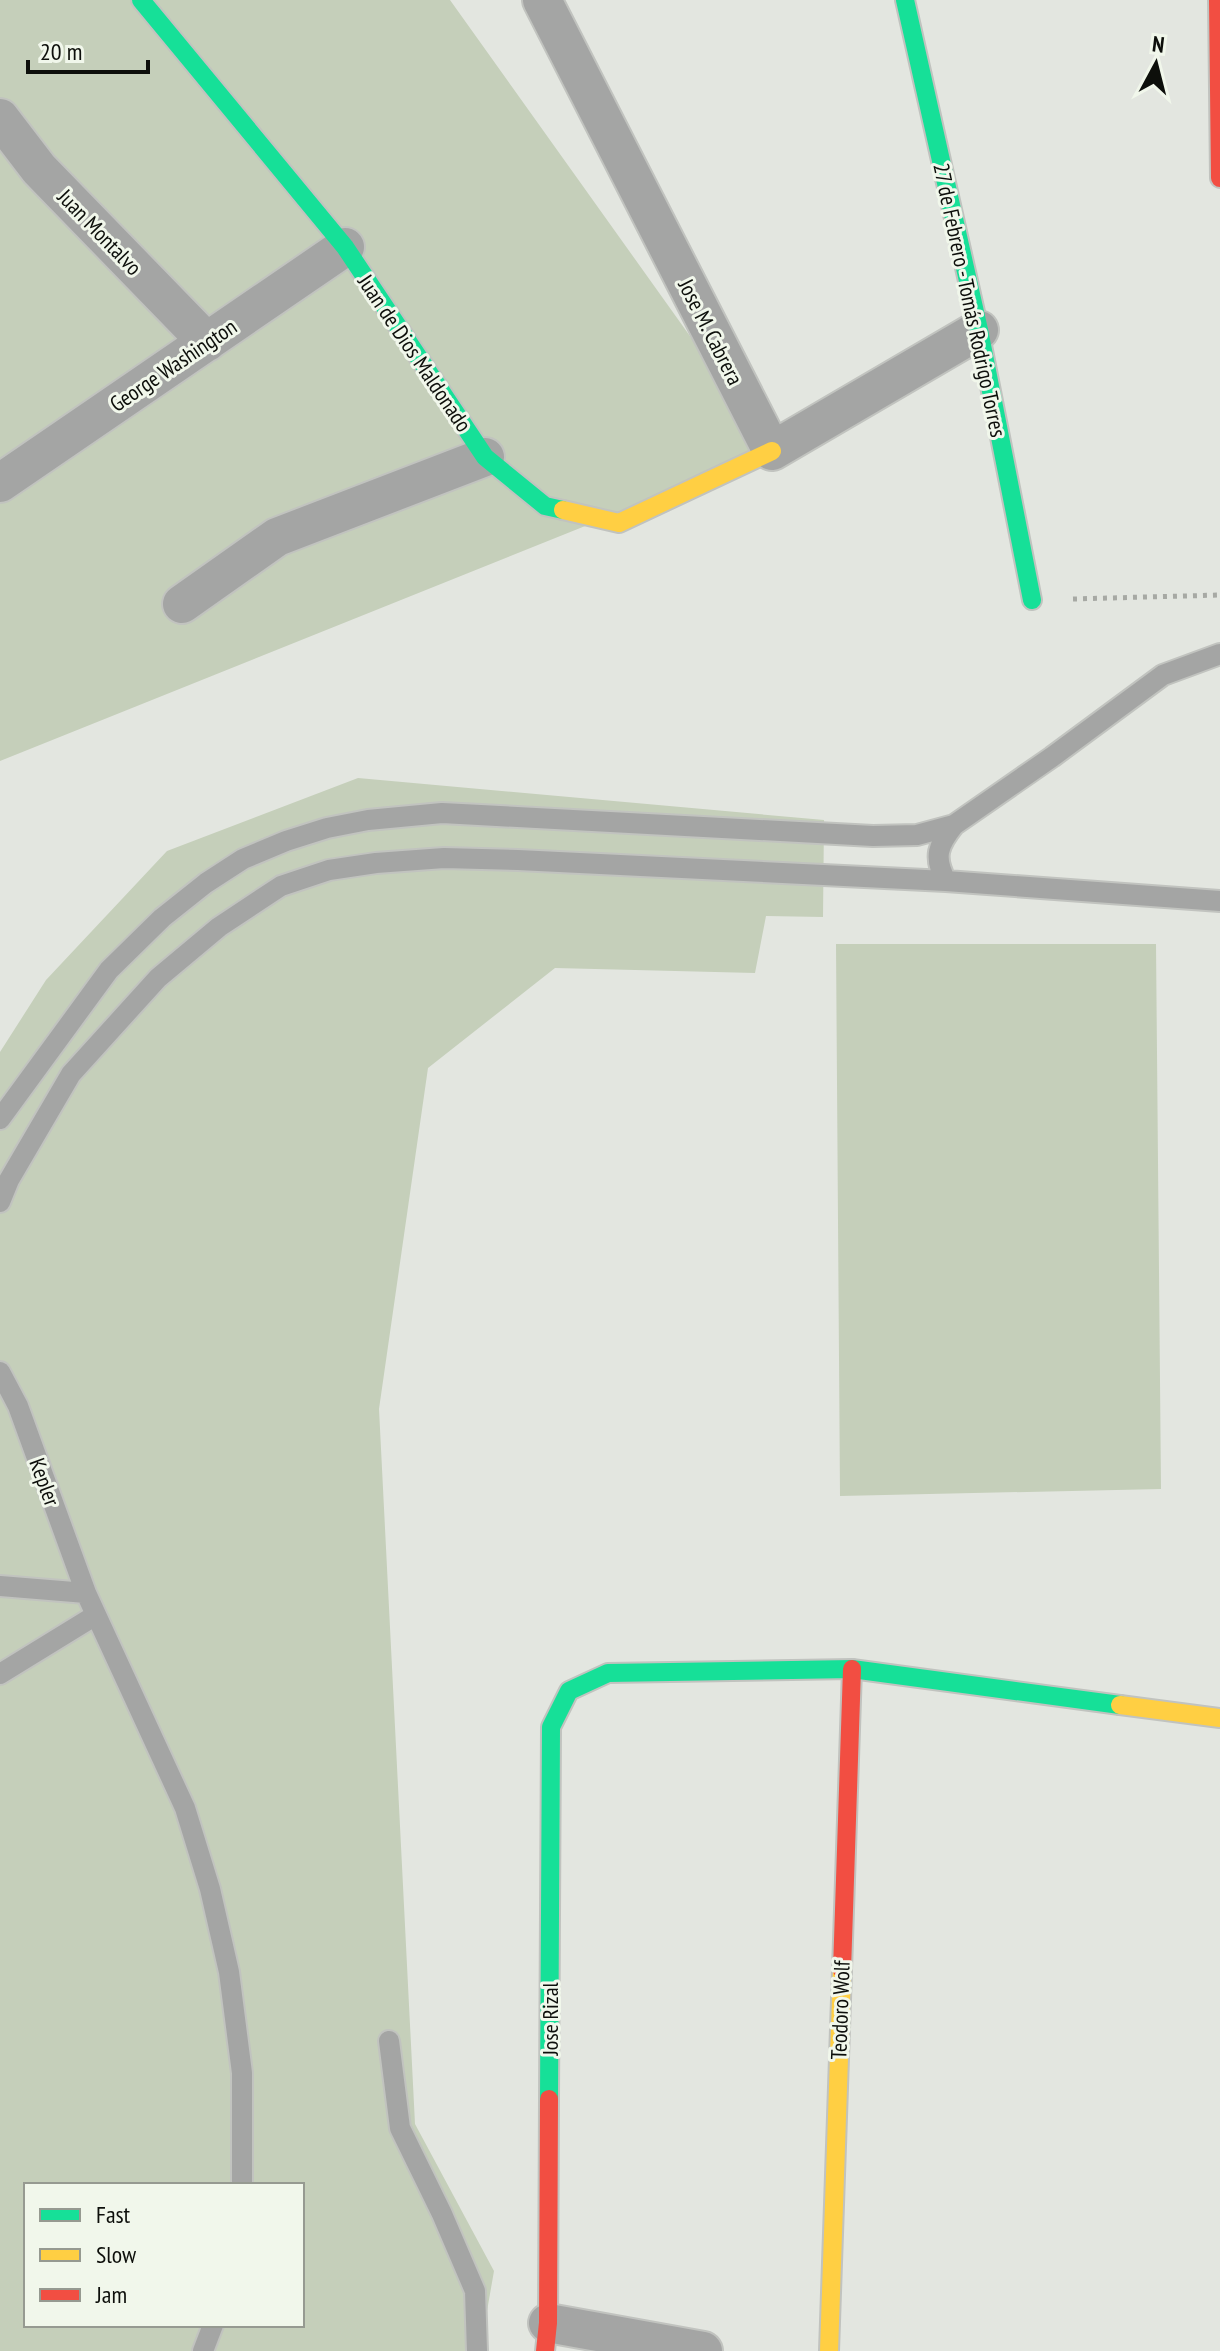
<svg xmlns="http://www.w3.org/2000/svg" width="1220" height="2351" font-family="'PT Sans Narrow',sans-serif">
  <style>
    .green { fill: #c5cfba; fill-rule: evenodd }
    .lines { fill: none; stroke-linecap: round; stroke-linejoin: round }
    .lane-casing { stroke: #c1c3bf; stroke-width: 24 }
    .street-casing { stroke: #c1c3bf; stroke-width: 42 }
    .fast-casing { stroke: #c1c3bf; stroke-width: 22 }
    .slow-casing { stroke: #c1c3bf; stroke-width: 22 }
    .jam-casing { stroke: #c1c3bf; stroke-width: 22 }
    .path { stroke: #a7a9a4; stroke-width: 5; stroke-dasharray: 4 6; stroke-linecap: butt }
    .lane { stroke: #a4a5a4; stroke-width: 20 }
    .street { stroke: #a4a5a4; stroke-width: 38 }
    .fast { stroke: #16e098; stroke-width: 18 }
    .slow { stroke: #ffcf43; stroke-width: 18 }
    .jam { stroke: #f24e42; stroke-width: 18 }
    .labels { text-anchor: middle; stroke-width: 6; stroke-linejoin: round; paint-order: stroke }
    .street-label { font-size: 22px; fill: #0d0f0b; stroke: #f1f7eb }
  </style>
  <rect width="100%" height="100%" fill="#e3e6e0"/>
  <!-- green -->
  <path class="green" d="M 0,0 L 450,0 L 772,451 L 0,761 Z
    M 358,778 L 824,820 L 823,917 L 766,916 L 755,973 L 555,968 L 428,1068 L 379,1409 L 415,2124 L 494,2271 L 480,2351 L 0,2351 L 0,1052 L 46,980 L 167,851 ZM 26,2185 L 302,2185 L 302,2325 L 26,2325 Z
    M 836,944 L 1156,944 L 1161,1489 L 840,1496 Z"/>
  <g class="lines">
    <defs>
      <path id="lane" d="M 946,881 C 933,857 938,845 954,825
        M 0,1119 L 109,970 L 162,918 L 206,883 L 243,859 L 286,841 L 327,828 L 368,820 L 442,813 L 873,836 L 917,835 L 954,825 L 1052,757 L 1163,675 L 1220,654
        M 0,1202 L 9,1180 L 71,1074 L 158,978 L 219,927 L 281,886 L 329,870 L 376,863 L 444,858 L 518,860 L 946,881 L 1220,901
        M 0,1372 L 18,1406 L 86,1593 L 185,1808 L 210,1889 L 229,1972 L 242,2073 L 242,2185
        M 0,1586 L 86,1593
        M 0,1674 L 96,1615
        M 389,2041 L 400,2128 L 442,2214 L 475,2291 L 477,2351
        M 203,2351 L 213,2325"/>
      <path id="street" d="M 542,0 L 772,451 L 979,330
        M 0,118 L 39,169 L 207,342
        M 0,483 L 345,247
        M 182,604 L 277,537 L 485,457
        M 548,2323 L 703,2351"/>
      <path id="fast" d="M 141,0 L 345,247 L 485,457 L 545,506 L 563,510
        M 905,0 L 979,330 L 1032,600
        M 549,2099 L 551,1727 L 569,1691 L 608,1673 L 852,1669 L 1120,1705"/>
      <path id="slow" d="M 563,510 L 619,523 L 772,451
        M 1120,1705 L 1220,1718
        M 829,2351 L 842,1970"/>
      <path id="jam" d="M 1218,0 L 1220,178
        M 842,1970 L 852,1669
        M 545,2351 L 548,2323 L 549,2099"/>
    </defs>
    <!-- lane casing -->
    <use href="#lane" class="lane-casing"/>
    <!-- street casing -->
    <use href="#street" class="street-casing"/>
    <!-- fast casing -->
    <use href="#fast" class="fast-casing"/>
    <!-- slow casing -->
    <use href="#slow" class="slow-casing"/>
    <!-- jam casing -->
    <use href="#jam" class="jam-casing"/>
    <!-- path -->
    <path class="path" d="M 1073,599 L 1220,595"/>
    <!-- lane -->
    <use href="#lane" class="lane"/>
    <!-- street -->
    <use href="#street" class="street"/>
    <!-- fast -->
    <use href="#fast" class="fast"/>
    <!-- slow -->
    <use href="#slow" class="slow"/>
    <!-- jam -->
    <use href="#jam" class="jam"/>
  </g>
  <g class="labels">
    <!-- street labels -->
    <g class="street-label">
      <text transform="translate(100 232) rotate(46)" y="8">Juan Montalvo</text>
      <text transform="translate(970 300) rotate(78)" y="8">27 de Febrero - Tomás Rodrigo Torres</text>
      <text transform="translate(711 332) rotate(63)" y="8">Jose M. Cabrera</text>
      <text transform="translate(415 353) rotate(56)" y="8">Juan de Dios Maldonado</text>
      <text transform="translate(173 365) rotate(-34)" y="8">George Washington</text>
      <text transform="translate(45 1482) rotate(70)" y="8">Kepler</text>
      <text transform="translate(840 2010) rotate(-88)" y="8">Teodoro Wolf</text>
      <text transform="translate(550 2019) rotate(-90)" y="8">Jose Rizal</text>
    </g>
  </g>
  <!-- legend -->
  <rect x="24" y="2183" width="280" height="144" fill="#f1f7eb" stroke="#969a91" stroke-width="2"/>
  <rect x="40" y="2209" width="40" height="12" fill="#16e098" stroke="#969a91" stroke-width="2"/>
  <text x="96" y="2223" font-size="24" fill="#0d0f0b">Fast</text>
  <rect x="40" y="2249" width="40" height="12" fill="#ffcf43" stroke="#969a91" stroke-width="2"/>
  <text x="96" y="2263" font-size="24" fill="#0d0f0b">Slow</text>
  <rect x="40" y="2289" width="40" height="12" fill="#f24e42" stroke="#969a91" stroke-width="2"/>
  <text x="96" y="2303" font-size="24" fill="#0d0f0b">Jam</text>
  <!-- north arrow -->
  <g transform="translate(1156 64) rotate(7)" stroke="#f1f7eb" stroke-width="6" paint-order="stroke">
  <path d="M0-6L14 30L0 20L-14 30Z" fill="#0d0f0b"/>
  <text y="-12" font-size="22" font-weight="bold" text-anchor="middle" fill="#0d0f0b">N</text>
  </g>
  <!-- scale -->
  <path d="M28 60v12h120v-12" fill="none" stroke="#0d0f0b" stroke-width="4"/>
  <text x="40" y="60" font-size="24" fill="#0d0f0b" stroke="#f1f7eb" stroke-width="6" paint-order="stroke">20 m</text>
</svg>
